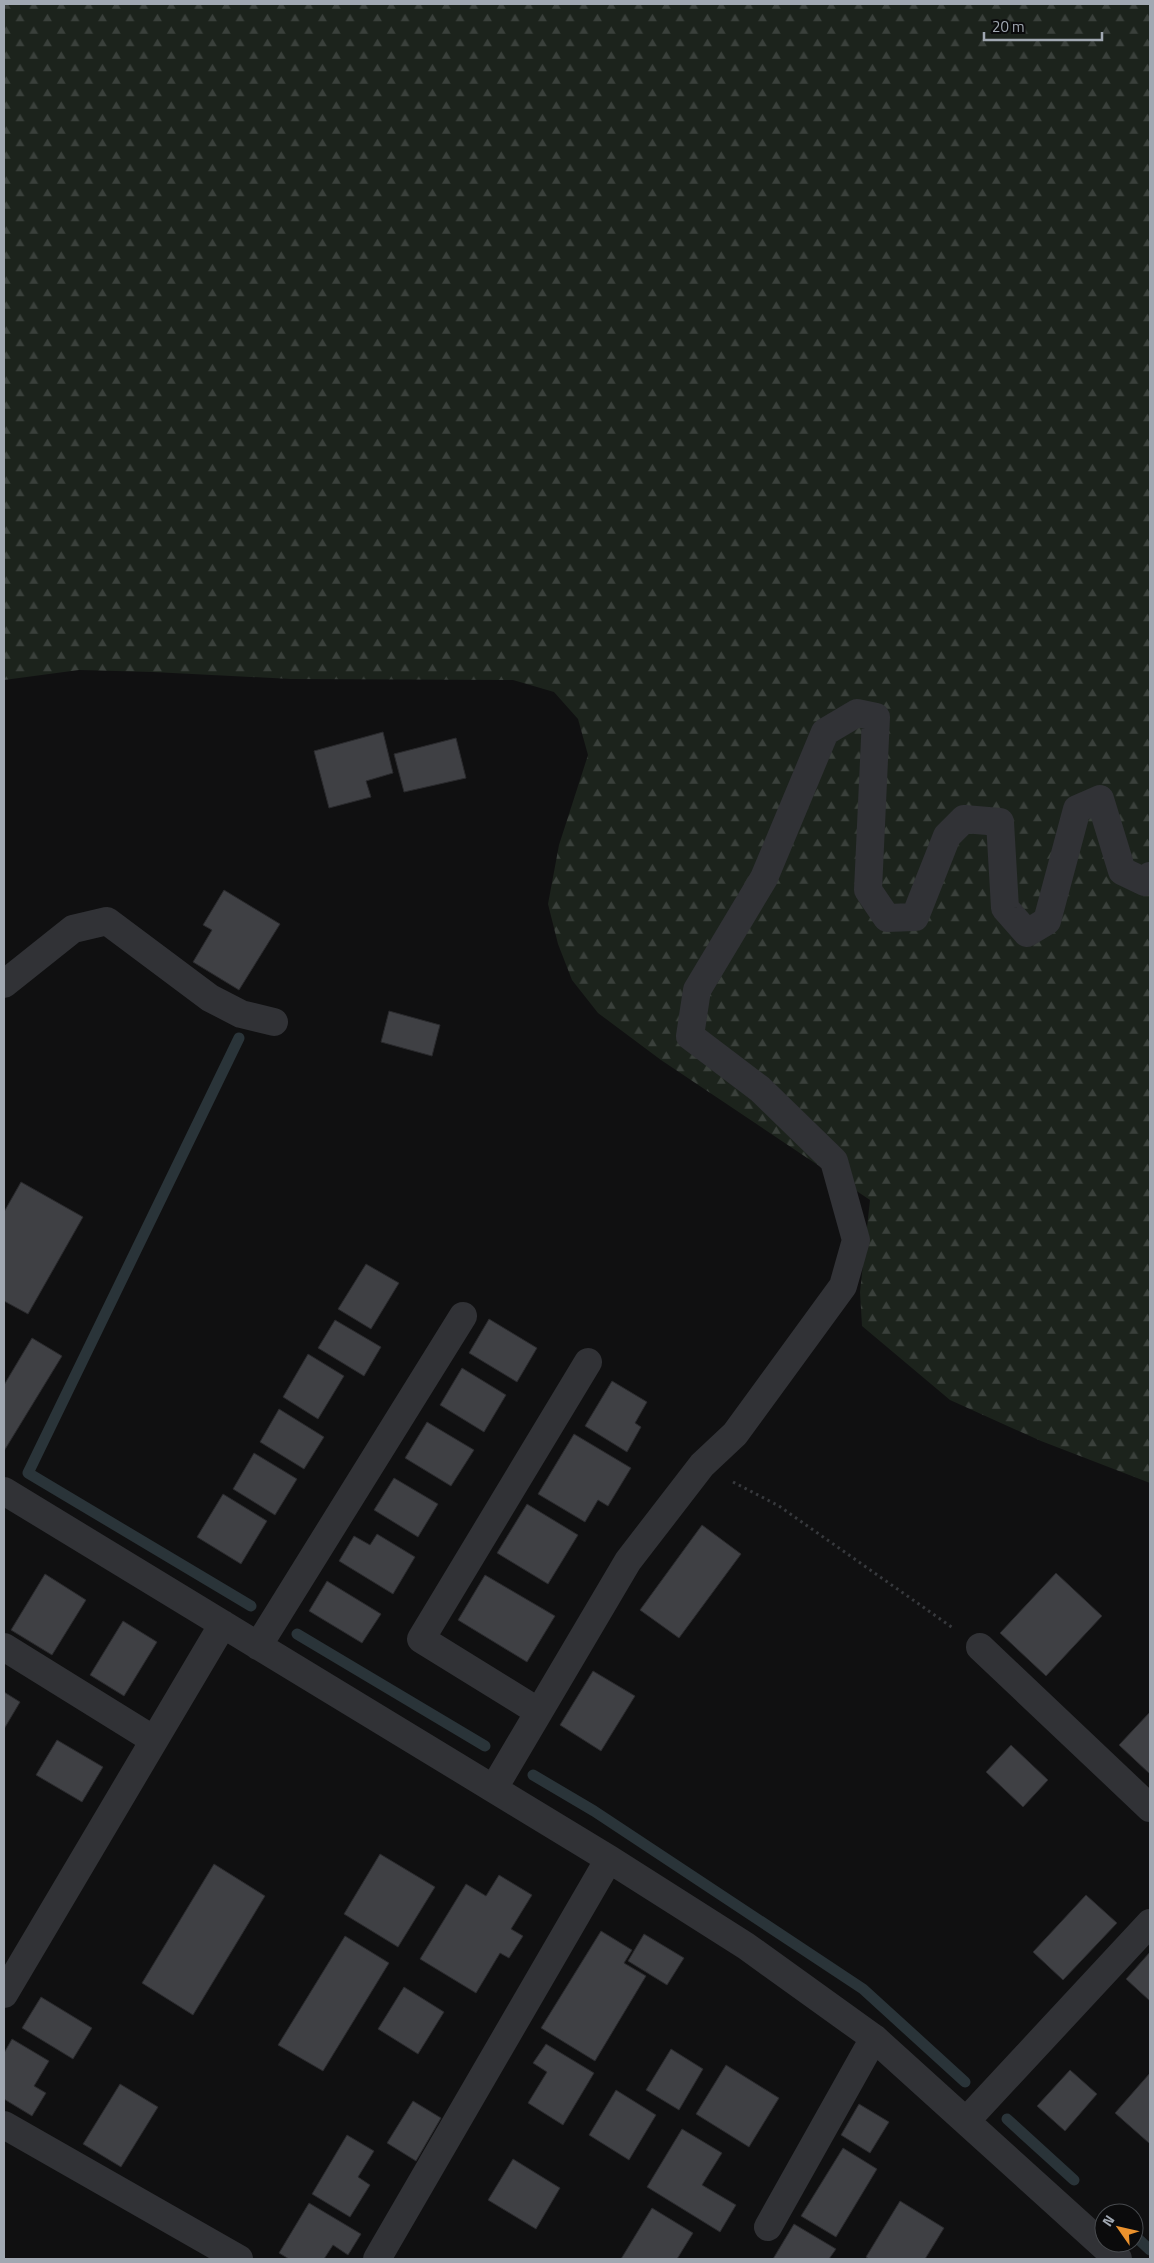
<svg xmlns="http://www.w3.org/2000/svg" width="1154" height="2263" font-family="'Titillium Web',sans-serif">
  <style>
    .forest { fill: url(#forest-firs) }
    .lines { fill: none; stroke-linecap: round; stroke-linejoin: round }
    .stream { stroke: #2a3439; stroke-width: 11 }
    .building { fill: #3f4044; stroke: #2a2a2d }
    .path { stroke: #37393d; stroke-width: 3; stroke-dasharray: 2.5 4; stroke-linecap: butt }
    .minor { stroke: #313236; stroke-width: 28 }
  </style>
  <defs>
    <pattern id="forest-firs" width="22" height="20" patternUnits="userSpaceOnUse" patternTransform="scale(1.25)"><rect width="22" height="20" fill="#1c231c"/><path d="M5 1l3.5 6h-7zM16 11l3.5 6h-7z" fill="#3a403b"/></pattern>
  </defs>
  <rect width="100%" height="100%" fill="#101011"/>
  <!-- forest -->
  <path class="forest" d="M 4,4 L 1150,4 L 1150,1483 L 1041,1441 L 950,1400 L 862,1326 L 860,1292 L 870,1200 L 661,1060 L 598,1013 L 572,980 L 558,944 L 548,904 L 559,845 L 588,755 L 578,719 L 554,692 L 513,680 L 291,679 L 153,672 L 79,670 L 4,680 Z"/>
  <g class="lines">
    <!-- stream -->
    <path class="stream" d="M 239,1038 L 28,1473 L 251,1606
      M 297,1634 L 485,1746
      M 533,1775 L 594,1811 L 863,1989 L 965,2082
      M 1007,2119 L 1074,2180
      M 1134,2235 L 1150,2250"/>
  </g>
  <!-- building -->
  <path class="building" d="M 383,732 L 393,773 L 366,781 L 371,797 L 329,808 L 314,751 Z
    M 456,738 L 466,778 L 404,792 L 394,754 Z
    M 224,890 L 280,924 L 239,990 L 193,962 L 212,930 L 203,925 Z
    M 389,1011 L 440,1025 L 432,1056 L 381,1042 Z
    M 21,1182 L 83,1217 L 28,1314 L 4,1301 L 4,1212 Z
    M 366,1264 L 399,1283 L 371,1329 L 338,1309 Z
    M 489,1319 L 537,1348 L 517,1382 L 469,1353 Z
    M 335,1320 L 381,1347 L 364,1376 L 318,1348 Z
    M 32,1338 L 62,1356 L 4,1451 L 4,1385 Z
    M 308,1354 L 344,1376 L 318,1419 L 283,1397 Z
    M 462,1368 L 506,1395 L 484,1432 L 440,1405 Z
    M 612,1381 L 647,1402 L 635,1423 L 641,1427 L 627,1452 L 585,1426 Z
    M 279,1409 L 324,1437 L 304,1469 L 260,1442 Z
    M 427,1422 L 474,1450 L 451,1486 L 405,1458 Z
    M 574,1434 L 631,1468 L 608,1506 L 598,1500 L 585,1522 L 538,1494 Z
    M 254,1453 L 297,1479 L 275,1515 L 233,1489 Z
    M 394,1478 L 438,1504 L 418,1537 L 374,1510 Z
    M 223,1494 L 267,1521 L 241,1564 L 197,1537 Z
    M 527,1504 L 578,1535 L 548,1584 L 497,1553 Z
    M 702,1525 L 741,1554 L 679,1638 L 640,1610 Z
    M 377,1534 L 415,1557 L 393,1594 L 339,1561 L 354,1536 L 370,1545 Z
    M 1056,1573 L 1102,1616 L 1046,1676 L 1000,1633 Z
    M 45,1574 L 86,1600 L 52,1655 L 11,1630 Z
    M 485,1575 L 555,1616 L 527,1662 L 458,1620 Z
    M 327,1581 L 381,1614 L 362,1643 L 309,1611 Z
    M 123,1621 L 157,1642 L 124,1696 L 90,1675 Z
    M 593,1671 L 635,1696 L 601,1751 L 560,1725 Z
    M 4,1692 L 20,1702 L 4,1729 Z
    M 1150,1712 L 1150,1774 L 1119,1745 Z
    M 57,1740 L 103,1767 L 82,1802 L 36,1775 Z
    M 1011,1745 L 1048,1780 L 1023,1807 L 986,1772 Z
    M 380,1854 L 435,1887 L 398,1947 L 344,1914 Z
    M 214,1864 L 265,1896 L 193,2015 L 142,1983 Z
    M 499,1875 L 532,1895 L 511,1929 L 523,1936 L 509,1958 L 500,1953 L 476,1993 L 420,1959 L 466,1884 L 486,1896 Z
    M 1086,1895 L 1117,1923 L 1063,1980 L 1033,1952 Z
    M 601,1931 L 632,1950 L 624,1963 L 646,1976 L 595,2061 L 541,2028 Z
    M 644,1934 L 684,1958 L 667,1985 L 628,1961 Z
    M 345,1936 L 389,1963 L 323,2071 L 278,2045 Z
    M 1150,1952 L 1150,2001 L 1126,1979 Z
    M 404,1987 L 444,2012 L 418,2054 L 378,2029 Z
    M 41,1997 L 92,2028 L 73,2059 L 22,2028 Z
    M 12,2039 L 49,2061 L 34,2086 L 46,2093 L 32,2116 L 4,2099 L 4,2053 Z
    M 546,2044 L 594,2073 L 563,2125 L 528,2103 L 547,2072 L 533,2063 Z
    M 671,2049 L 703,2069 L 679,2110 L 646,2090 Z
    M 726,2065 L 779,2098 L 749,2147 L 696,2114 Z
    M 1070,2070 L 1097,2094 L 1065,2131 L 1037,2106 Z
    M 1150,2073 L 1150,2142 L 1149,2143 L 1115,2113 Z
    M 120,2084 L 158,2107 L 121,2167 L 83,2144 Z
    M 616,2090 L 656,2115 L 629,2160 L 589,2135 Z
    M 413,2101 L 441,2118 L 416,2161 L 387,2143 Z
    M 859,2104 L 889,2122 L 870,2153 L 841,2135 Z
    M 682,2129 L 722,2153 L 702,2185 L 736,2205 L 720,2232 L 647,2187 Z
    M 347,2135 L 374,2151 L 358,2177 L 370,2185 L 350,2217 L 312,2194 Z
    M 843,2148 L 877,2169 L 836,2237 L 801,2216 Z
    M 513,2159 L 560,2188 L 536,2229 L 488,2200 Z
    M 900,2201 L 944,2228 L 925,2259 L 869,2259 L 866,2257 Z
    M 309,2203 L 361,2234 L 348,2255 L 333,2245 L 324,2259 L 289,2259 L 279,2253 Z
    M 652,2208 L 693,2233 L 677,2259 L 621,2259 Z
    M 794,2224 L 836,2249 L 829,2259 L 773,2259 Z"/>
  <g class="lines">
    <!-- path -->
    <path class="path" d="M 733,1482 L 779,1506 L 953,1628"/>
    <!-- minor -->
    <path class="minor" d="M 4,984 L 73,929 L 107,921 L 210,998 L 241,1014 L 274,1022
      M 4,1491 L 609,1859 L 746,1946 L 874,2038 L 1118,2259
      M 258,1646 L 463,1316
      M 4,1647 L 154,1740
      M 980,1647 L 1150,1808
      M 539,1712 L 421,1639 L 588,1362
      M 494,1788 L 628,1561 L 702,1465 L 735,1434 L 843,1286 L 856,1240 L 834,1161 L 760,1089 L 690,1036 L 697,990 L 764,878 L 825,732 L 857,713 L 876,717 L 868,890 L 887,918 L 915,917 L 947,836 L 964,819 L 1000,822 L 1005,908 L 1027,933 L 1047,921 L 1077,809 L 1100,799 L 1122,871 L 1145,882 L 1150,876
      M 4,1994 L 223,1624
      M 966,2121 L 1150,1923
      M 4,2125 L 239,2259
      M 768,2227 L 874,2038
      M 377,2259 L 609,1859"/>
  </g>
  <!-- border -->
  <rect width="1154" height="2263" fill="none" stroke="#a1a8b2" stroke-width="10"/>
  <!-- north arrow -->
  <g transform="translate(1119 2228) rotate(304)"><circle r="24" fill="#0b0b0c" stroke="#474a4e"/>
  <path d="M0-4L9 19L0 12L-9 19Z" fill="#ec922d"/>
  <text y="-8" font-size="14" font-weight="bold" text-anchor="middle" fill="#a1a8b2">N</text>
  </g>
  <!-- scale -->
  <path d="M984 32v8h118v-8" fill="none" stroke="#a1a8b2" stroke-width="2.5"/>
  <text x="992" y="32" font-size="15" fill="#a1a8b2" stroke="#0b0b0c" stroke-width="4" paint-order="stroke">20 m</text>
</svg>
